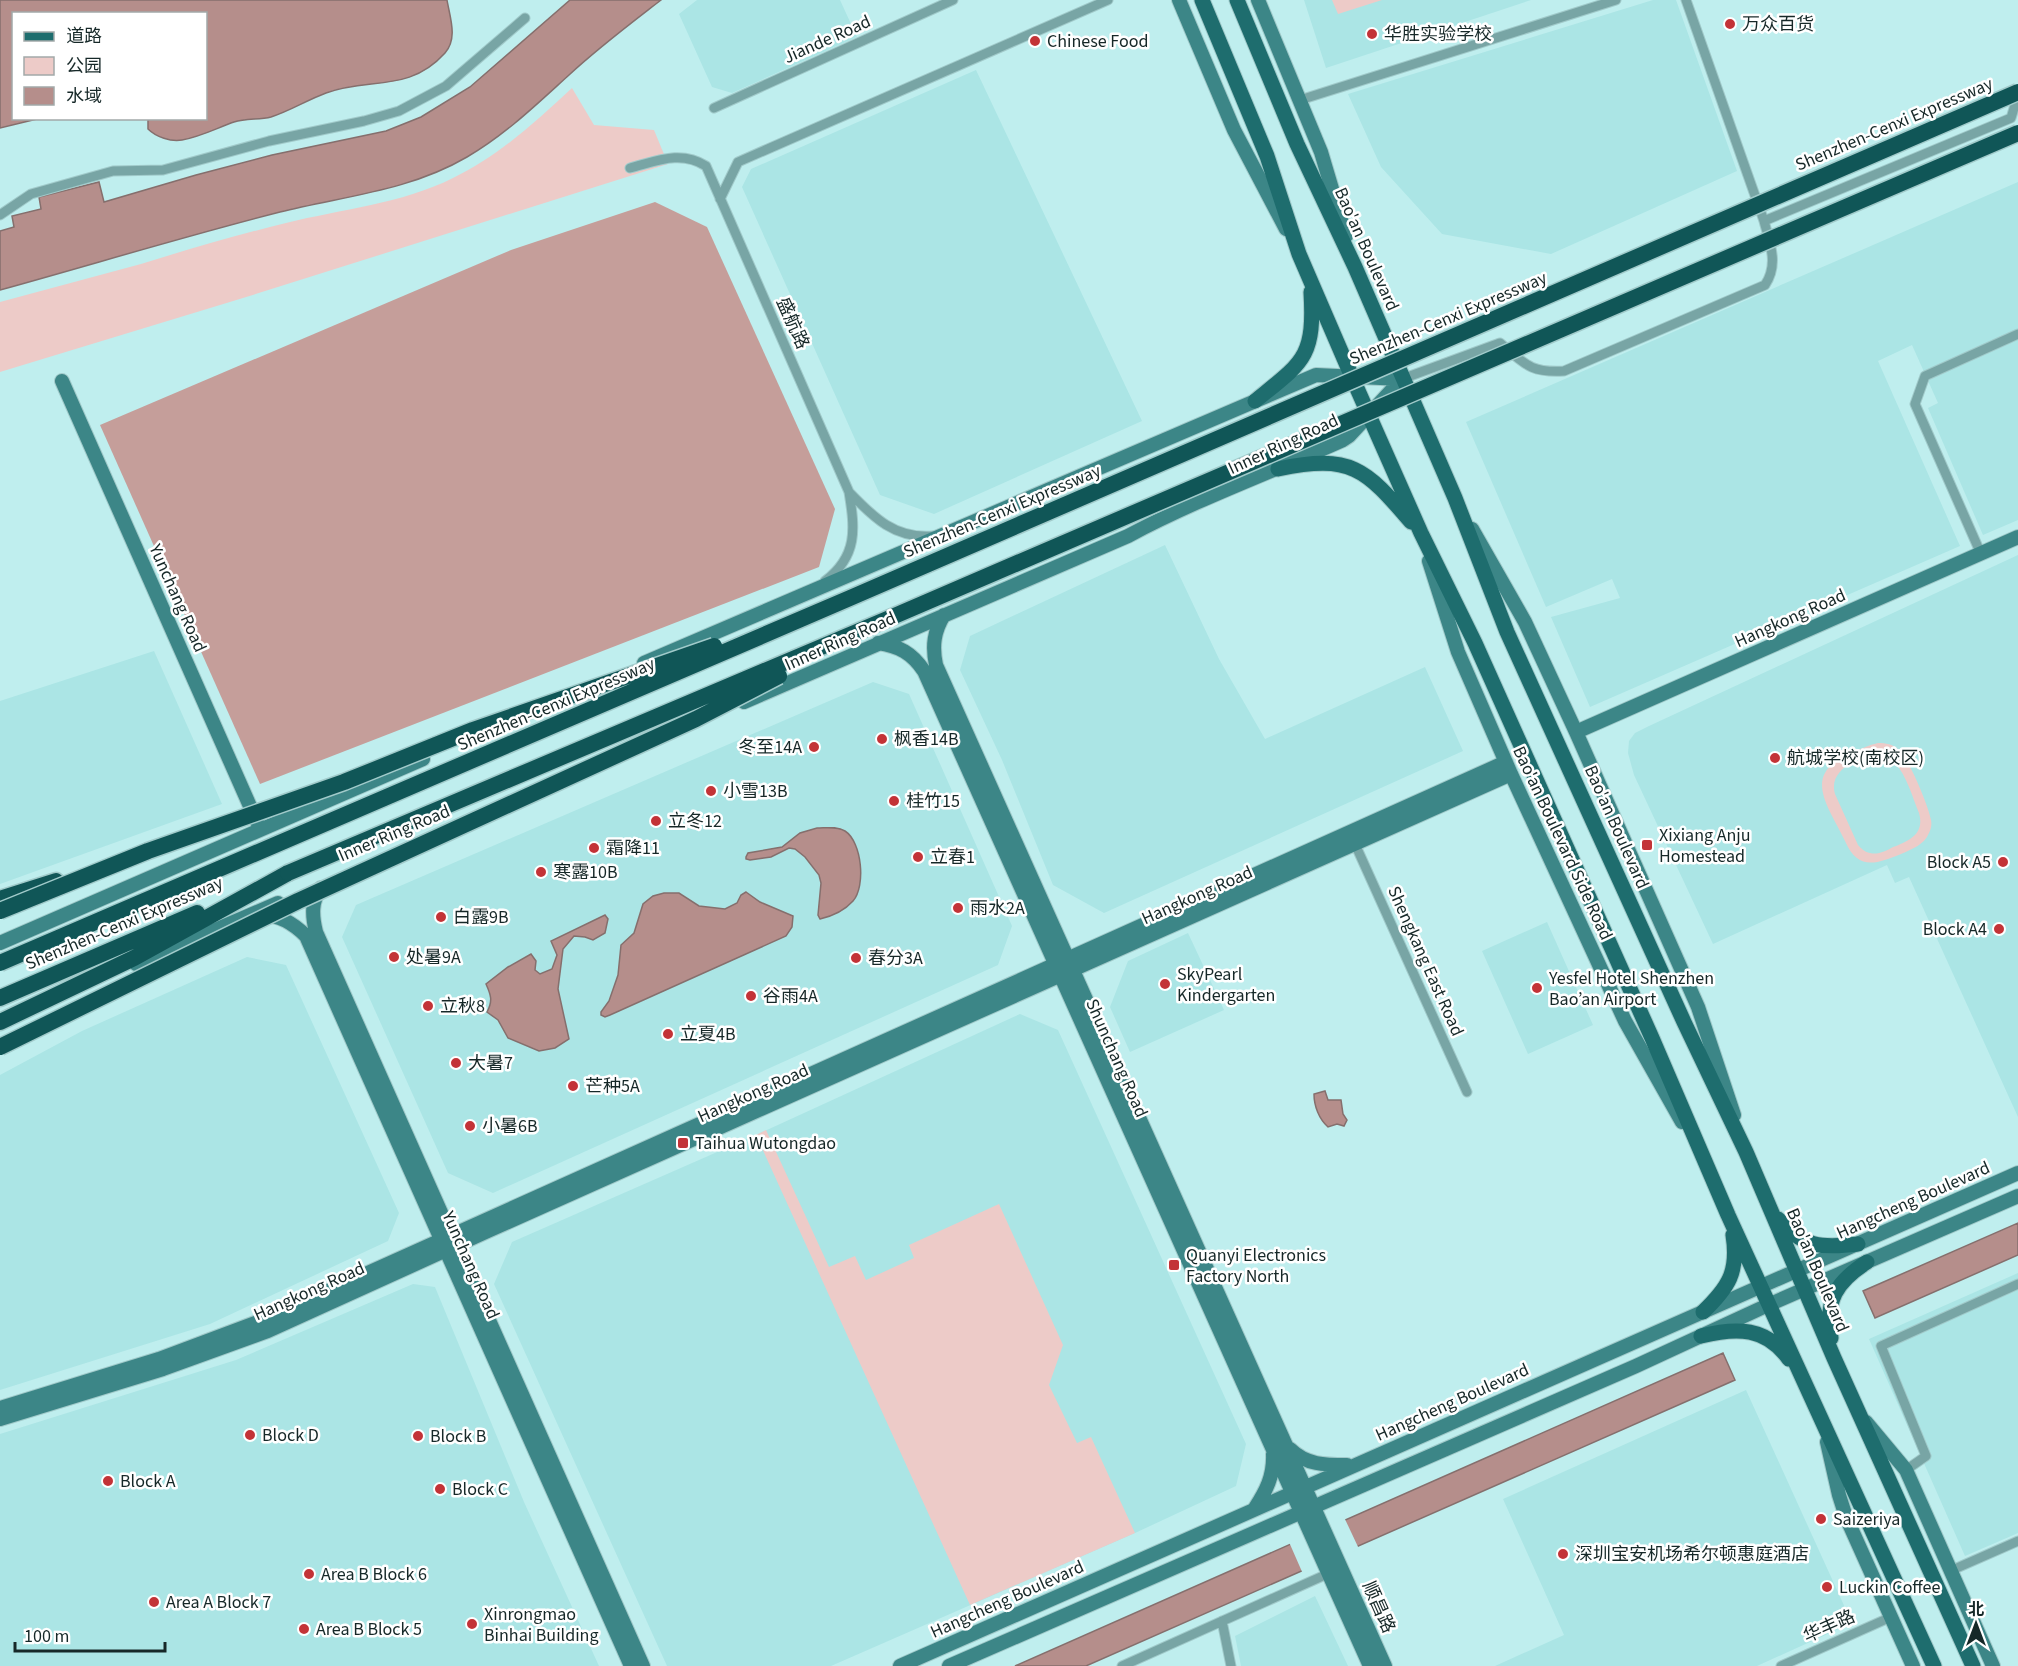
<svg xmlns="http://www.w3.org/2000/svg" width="2018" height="1666" font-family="'Source Sans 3','Noto Sans SC',sans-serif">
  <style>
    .built { fill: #abe5e5 }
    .green { fill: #edcbc8; fill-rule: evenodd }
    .forest { fill: #c59e9a }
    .water { fill: #b58e8b; stroke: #856f6d; stroke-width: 1.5 }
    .pier { fill: #bfeeee }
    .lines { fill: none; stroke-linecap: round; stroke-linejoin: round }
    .street-casing { stroke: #a1caca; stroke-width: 11 }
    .secondary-casing { stroke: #a1caca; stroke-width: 16 }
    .primary-casing { stroke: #a1caca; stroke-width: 17 }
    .highway-casing { stroke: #a1caca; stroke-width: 19 }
    .street { stroke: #78a5a5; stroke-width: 9 }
    .secondary { stroke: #3c8687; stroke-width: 14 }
    .primary { stroke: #1e6d6e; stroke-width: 15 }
    .highway { stroke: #105657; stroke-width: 16 }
    .highway-bridge-casing { stroke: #a1caca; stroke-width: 19; stroke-linecap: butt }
    .highway-bridge { stroke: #105657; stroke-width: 16 }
    .poi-dot { fill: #c33337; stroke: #fff; stroke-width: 2 }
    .labels { text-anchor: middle; stroke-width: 5; stroke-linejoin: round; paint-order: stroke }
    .poi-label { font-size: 18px; fill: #162828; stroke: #fff; text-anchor: start }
    .street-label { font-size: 18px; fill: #162828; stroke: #fff }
  </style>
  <rect width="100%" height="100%" fill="#bfeeee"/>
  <!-- built -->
  <path class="built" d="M 697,0 L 840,0 L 857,37 L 732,93 L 712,87 L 679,14 Z
    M 1304,0 L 1531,0 L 1326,68 Z
    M 1653,0 L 1676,0 L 1737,171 L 1551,254 L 1442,234 L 1381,167 L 1348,94 Z
    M 976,70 L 1142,421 L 934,514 L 880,495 L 742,187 L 751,169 Z
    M 2018,182 L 2018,520 L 1983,535 L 1928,408 L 1938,403 L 1912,345 L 1878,361 L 1960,546 L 1590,707 L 1551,617 L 1620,598 L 1612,579 L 1546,607 L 1466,422 Z
    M 1165,545 L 1219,659 L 1265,739 L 1425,667 L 1463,751 L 1104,913 L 1053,885 L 1002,760 L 960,670 L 970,636 Z
    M 2018,555 L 2018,1117 L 1909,877 L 1895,883 L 1887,865 L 1713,944 L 1634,775 L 1628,753 L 1629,741 L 1635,733 L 1649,726 Z
    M 154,651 L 222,804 L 0,884 L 0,701 Z
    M 873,682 L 909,694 L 1012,926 L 998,965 L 493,1193 L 448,1173 L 342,937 L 356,905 Z
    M 1547,922 L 1593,1025 L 1528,1054 L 1482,951 Z
    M 1188,933 L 1224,1010 L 1130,1052 L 1110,1007 L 1128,961 Z
    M 247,957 L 286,965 L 399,1213 L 388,1241 L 210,1324 L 0,1390 L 0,1075 L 82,1031 Z
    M 1020,1014 L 1058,1030 L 1246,1444 L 1236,1486 L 1135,1533 L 831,1666 L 667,1666 L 494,1284 L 512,1242 L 756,1135 Z
    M 2018,1273 L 2018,1533 L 1965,1556 L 1869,1339 Z
    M 413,1284 L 435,1287 L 524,1502 L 599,1666 L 0,1666 L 0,1434 L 236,1360 Z
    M 1746,1390 L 1852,1623 L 1757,1666 L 1495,1666 L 1564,1635 L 1503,1499 Z
    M 1315,1596 L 1348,1666 L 1241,1666 L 1235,1636 Z"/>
  <!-- green -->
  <path class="green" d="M 1332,0 L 1382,0 L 1338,14 Z
    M 572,88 L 594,125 L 654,130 L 668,164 L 243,298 L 0,372 L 0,302 C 47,289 94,277 141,264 C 189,249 237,235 286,223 C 342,209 401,204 453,178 C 499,156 535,122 572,88 Z
    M 1878,743 C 1886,743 1893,744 1899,750 C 1908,757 1929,807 1931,820 C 1932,824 1931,829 1929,833 C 1924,845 1912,849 1901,854 C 1876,864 1858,871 1845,841 C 1829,807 1801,775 1848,755 C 1858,750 1868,745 1878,743 ZM 1877,753 C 1901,754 1911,794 1919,813 C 1925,834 1909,841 1893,847 C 1886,851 1878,855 1870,853 C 1864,852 1861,848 1858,845 L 1835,794 C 1828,770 1857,758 1877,753 Z
    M 766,1130 L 829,1267 L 855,1256 L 866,1280 L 914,1258 L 909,1245 L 999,1204 L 1063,1345 L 1049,1385 L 1077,1443 L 1091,1437 L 1135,1533 L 970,1605 L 756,1135 Z"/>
  <!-- forest -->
  <path class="forest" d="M 655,202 L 707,227 L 835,509 L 819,567 L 260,784 L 100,425 L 511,250 Z"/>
  <!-- water -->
  <path class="water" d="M 0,0 L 447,0 C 450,18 458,38 445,53 C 409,93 370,77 326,93 C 307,100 290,111 271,117 C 259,120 246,118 234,122 C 217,128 200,137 182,140 C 171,142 156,137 148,129 L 148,119 L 206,118 L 206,14 L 14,14 L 14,118 L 37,119 L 0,128 Z
    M 570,0 L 661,0 C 630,24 598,48 569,75 C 537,104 505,135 467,157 C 409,191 344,196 280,212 C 186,236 94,264 0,290 L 0,231 L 14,227 L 12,216 L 41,209 L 39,197 L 99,182 L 104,202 L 196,175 L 272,155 L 386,131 L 421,117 L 470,87 Z
    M 817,828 C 826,828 837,826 845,831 C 862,842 866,886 853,901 C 844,911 833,916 820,919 L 818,915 L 821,883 L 819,875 L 805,857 L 795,849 L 789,848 L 771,857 L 750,860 L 746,859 L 746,857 L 748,853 L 782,847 L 800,833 Z
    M 746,892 L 760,902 L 793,916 L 792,927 L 786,936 L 610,1015 L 605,1017 L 601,1015 L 601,1012 L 609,1001 L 618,975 L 621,945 L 634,933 L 643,904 L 653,896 L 664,893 L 679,893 L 699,906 L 725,909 L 737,903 L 741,895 Z
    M 605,915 L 608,919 L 605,933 L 593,940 L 585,937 L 574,936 L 563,949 L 558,989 L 569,1039 L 555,1048 L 539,1051 L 508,1038 L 498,1020 L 487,1012 C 493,1001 491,995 486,984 L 508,967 L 531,954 L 536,961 L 535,970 L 540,974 L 552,969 L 557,955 L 551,941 Z
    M 1325,1091 L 1328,1100 L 1341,1100 L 1343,1114 L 1347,1120 L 1344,1126 L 1337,1124 L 1328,1127 C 1319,1119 1314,1106 1314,1094 Z
    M 2018,1223 L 2018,1255 L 1875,1318 L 1863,1291 Z
    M 1723,1353 L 1735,1380 L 1086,1666 L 1015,1666 Z"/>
  <!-- pier -->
  <path class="pier" d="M 1344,1517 L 1359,1549 L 1303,1574 L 1289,1542 Z"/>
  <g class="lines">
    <defs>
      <path id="street" d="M 1300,100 L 1616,0
        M 714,108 L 953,0
        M 630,168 C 657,161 681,150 706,166 L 849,492 C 855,529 858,556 825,581
        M 720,199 L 738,162 L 1108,0
        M 0,215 L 31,194 L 113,171 L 163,170 L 269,141 L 364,121 L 399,111 L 446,86 L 525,18
        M 1764,221 L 2011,118 L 2018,95
        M 1402,379 L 1500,343 C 1525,364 1530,373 1564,371 L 1765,285 C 1779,264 1770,244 1764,221 L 1686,0
        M 849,492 C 874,518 895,539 933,536
        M 1981,554 L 1915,404 L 1925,376 L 2018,334
        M 1355,844 L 1467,1092
        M 1906,1470 L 1926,1456 L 1881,1346 L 2018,1284
        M 1950,1571 L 2018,1541
        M 1222,1621 L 1231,1666
        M 1122,1666 L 1334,1571
        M 1781,1666 L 1891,1617"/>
      <path id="secondary" d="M 1179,0 L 1234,130 L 1286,229
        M 1258,0 L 1321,152 L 1346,236
        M 62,381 L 257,822
        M 1472,529 L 1525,622 L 1576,732 L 1698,1007 L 1734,1115
        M 1429,561 L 1458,652 L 1511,774 L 1625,1021 L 1682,1122
        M 944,615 C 934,631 932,646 936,665 L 1385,1666
        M 878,643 C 899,646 912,653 924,671 L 1370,1666
        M 644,663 L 1316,375 L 1402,379
        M 744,702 L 1128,536 C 1197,499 1272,472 1343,440 L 1349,436 L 1402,379
        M 1576,732 L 2018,537
        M 321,888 C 311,901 312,916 316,932 L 643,1666
        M 263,915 C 280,915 294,924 306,936 L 631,1666
        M 0,943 L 423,759
        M 136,964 L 278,903
        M 0,1408 L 159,1359 L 263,1320 L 1506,762
        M 0,1419 L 163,1369 L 268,1331 L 488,1231 L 1511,774
        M 1866,1422 L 1906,1470 L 1993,1666
        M 1827,1442 L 1839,1495 L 1846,1517 L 1913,1666
        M 1290,1449 C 1306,1465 1325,1465 1347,1465
        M 1255,1508 C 1266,1491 1274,1476 1273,1454
        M 900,1666 L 2018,1173
        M 949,1666 L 1636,1366 L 1768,1305 L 2018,1196"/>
      <path id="primary" d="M 1202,0 L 1267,156 L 1299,254 L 1352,377 L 1421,533 L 1475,643 L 1652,1038 L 1728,1215 L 1934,1666
        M 1237,0 L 1297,144 L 1355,267 L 1455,498 L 1507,632 L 1684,1022 L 1746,1152 L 1834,1358 L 1973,1666
        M 1255,401 C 1303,362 1315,358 1311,292
        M 1278,469 C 1351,454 1365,468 1411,522
        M 1778,1219 C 1803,1248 1822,1248 1858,1244
        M 1703,1312 C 1728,1288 1739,1272 1733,1235
        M 1701,1336 C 1737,1327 1766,1327 1789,1359
        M 1831,1338 C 1825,1300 1836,1282 1867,1262"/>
      <path id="highway" d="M 0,899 L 56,881
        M 0,998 L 197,913
        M 0,1022 L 134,958 L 288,873"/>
    </defs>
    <!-- street casing -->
    <use href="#street" class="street-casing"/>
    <!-- secondary casing -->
    <use href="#secondary" class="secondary-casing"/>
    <!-- primary casing -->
    <use href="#primary" class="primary-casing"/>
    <!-- highway casing -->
    <use href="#highway" class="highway-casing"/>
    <!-- street -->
    <use href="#street" class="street"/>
    <!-- secondary -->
    <use href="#secondary" class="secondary"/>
    <!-- primary -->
    <use href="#primary" class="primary"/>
    <!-- highway -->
    <use href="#highway" class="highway"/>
    <defs>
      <path id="highway-bridge" d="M 288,873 L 885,620 L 2018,133
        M 0,911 L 148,851 L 344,782 L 473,730 L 714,646
        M 0,963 L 850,598 L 2018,92
        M 0,1047 L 298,901 L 696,719 L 779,676"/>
    </defs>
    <!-- highway-bridge casing -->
    <use href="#highway-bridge" class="highway-bridge-casing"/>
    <!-- highway-bridge -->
    <use href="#highway-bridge" class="highway-bridge"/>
  </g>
  <!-- markers -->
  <g class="poi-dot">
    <circle cx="1730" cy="24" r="6"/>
    <circle cx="1372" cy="34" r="6"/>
    <circle cx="1035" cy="41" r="6"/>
    <circle cx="882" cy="739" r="6"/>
    <circle cx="814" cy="747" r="6"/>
    <circle cx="1775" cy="758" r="6"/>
    <circle cx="711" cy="791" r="6"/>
    <circle cx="894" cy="801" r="6"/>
    <circle cx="656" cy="821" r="6"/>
    <rect x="1641" y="839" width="12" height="12" rx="3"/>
    <circle cx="594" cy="848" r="6"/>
    <circle cx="918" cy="857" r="6"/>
    <circle cx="2003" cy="862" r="6"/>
    <circle cx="541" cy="872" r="6"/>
    <circle cx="958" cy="908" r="6"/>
    <circle cx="441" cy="917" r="6"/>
    <circle cx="1999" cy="929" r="6"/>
    <circle cx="394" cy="957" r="6"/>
    <circle cx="856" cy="958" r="6"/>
    <circle cx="1165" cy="984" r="6"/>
    <circle cx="1537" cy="988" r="6"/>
    <circle cx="751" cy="996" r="6"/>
    <circle cx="428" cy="1006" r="6"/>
    <circle cx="668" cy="1034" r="6"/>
    <circle cx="456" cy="1063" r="6"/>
    <circle cx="573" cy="1086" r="6"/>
    <circle cx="470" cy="1126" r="6"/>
    <rect x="677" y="1137" width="12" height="12" rx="3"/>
    <rect x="1168" y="1259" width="12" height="12" rx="3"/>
    <circle cx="250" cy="1435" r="6"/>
    <circle cx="418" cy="1436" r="6"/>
    <circle cx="108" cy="1481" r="6"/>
    <circle cx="440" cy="1489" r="6"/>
    <circle cx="1821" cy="1519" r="6"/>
    <circle cx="1563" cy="1554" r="6"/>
    <circle cx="309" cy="1574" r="6"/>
    <circle cx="1827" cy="1587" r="6"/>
    <circle cx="154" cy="1602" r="6"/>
    <circle cx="472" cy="1624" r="6"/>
    <circle cx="304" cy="1629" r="6"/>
  </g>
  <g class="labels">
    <!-- poi labels -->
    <g class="poi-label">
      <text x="1742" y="30">万众百货</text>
      <text x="1384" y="40">华胜实验学校</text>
      <text x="1047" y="47">Chinese Food</text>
      <text x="894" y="745">枫香14B</text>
      <text x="802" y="753" text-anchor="end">冬至14A</text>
      <text x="1787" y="764">航城学校(南校区)</text>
      <text x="723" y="797">小雪13B</text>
      <text x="906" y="807">桂竹15</text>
      <text x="668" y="827">立冬12</text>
      <text x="1659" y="841">Xixiang Anju<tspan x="1659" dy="21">Homestead</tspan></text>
      <text x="606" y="854">霜降11</text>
      <text x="930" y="863">立春1</text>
      <text x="1991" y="868" text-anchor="end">Block A5</text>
      <text x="553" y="878">寒露10B</text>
      <text x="970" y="914">雨水2A</text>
      <text x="453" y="923">白露9B</text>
      <text x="1987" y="935" text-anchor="end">Block A4</text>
      <text x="406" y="963">处暑9A</text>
      <text x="868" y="964">春分3A</text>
      <text x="1177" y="980">SkyPearl<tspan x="1177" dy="21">Kindergarten</tspan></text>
      <text x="1549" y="984">Yesfel Hotel Shenzhen<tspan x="1549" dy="21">Bao’an Airport</tspan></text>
      <text x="763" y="1002">谷雨4A</text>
      <text x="440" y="1012">立秋8</text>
      <text x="680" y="1040">立夏4B</text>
      <text x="468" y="1069">大暑7</text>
      <text x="585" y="1092">芒种5A</text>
      <text x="482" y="1132">小暑6B</text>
      <text x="695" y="1149">Taihua Wutongdao</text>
      <text x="1186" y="1261">Quanyi Electronics<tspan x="1186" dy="21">Factory North</tspan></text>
      <text x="262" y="1441">Block D</text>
      <text x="430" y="1442">Block B</text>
      <text x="120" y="1487">Block A</text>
      <text x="452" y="1495">Block C</text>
      <text x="1833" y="1525">Saizeriya</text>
      <text x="1575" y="1560">深圳宝安机场希尔顿惠庭酒店</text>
      <text x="321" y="1580">Area B Block 6</text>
      <text x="1839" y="1593">Luckin Coffee</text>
      <text x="166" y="1608">Area A Block 7</text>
      <text x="484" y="1620">Xinrongmao<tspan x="484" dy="21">Binhai Building</tspan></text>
      <text x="316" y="1635">Area B Block 5</text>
    </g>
    <!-- street labels -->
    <g class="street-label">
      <text transform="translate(827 39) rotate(-24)" y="6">Jiande Road</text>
      <text transform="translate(1894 124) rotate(-23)" y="6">Shenzhen-Cenxi Expressway</text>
      <text transform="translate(1367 249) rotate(66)" y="6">Bao'an Boulevard</text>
      <text transform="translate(1448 318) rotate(-23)" y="6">Shenzhen-Cenxi Expressway</text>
      <text transform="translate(793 323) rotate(66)" y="6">盛航路</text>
      <text transform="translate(1283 444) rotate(-25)" y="6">Inner Ring Road</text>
      <text transform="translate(1002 511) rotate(-23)" y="6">Shenzhen-Cenxi Expressway</text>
      <text transform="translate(178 598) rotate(66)" y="6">Yunchang Road</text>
      <text transform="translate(1790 618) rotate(-24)" y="6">Hangkong Road</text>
      <text transform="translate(840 641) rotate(-24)" y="6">Inner Ring Road</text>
      <text transform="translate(556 704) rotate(-23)" y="6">Shenzhen-Cenxi Expressway</text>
      <text transform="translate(1617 827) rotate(66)" y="6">Bao'an Boulevard</text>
      <text transform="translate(394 833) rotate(-23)" y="6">Inner Ring Road</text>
      <text transform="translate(1563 843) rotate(65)" y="6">Bao'an Boulevard Side Road</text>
      <text transform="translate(1197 895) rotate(-24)" y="6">Hangkong Road</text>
      <text transform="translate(124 923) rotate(-23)" y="6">Shenzhen-Cenxi Expressway</text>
      <text transform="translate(1426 961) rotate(66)" y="6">Shengkang East Road</text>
      <text transform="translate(1117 1058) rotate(66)" y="6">Shunchang Road</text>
      <text transform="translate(753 1093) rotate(-24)" y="6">Hangkong Road</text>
      <text transform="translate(1913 1200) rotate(-24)" y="6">Hangcheng Boulevard</text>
      <text transform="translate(471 1265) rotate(66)" y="6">Yunchang Road</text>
      <text transform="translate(1818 1270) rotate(67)" y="6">Bao'an Boulevard</text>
      <text transform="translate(309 1291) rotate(-24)" y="6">Hangkong Road</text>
      <text transform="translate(1452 1402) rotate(-24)" y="6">Hangcheng Boulevard</text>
      <text transform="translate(1007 1599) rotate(-24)" y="6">Hangcheng Boulevard</text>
      <text transform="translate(1379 1607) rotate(66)" y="6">顺昌路</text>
      <text transform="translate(1829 1626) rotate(-24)" y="6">华丰路</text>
    </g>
  </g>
  <!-- legend -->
  <rect x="12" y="12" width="195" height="108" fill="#ffffff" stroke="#a2a9a9" stroke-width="1.5"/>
  <rect x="24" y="32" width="30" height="9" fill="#1e6d6e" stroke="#a2a9a9" stroke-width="1.5"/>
  <text x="66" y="42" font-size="18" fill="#162828">道路</text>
  <rect x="24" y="57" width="30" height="18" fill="#edcbc8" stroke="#a2a9a9" stroke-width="1.5"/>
  <text x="66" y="72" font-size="18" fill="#162828">公园</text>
  <rect x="24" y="87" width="30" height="18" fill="#b58e8b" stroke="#a2a9a9" stroke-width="1.5"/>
  <text x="66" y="102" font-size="18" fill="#162828">水域</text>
  <!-- north arrow -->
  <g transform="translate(1976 1624)" stroke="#ffffff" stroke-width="4.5" paint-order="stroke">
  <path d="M0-4.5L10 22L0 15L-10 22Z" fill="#162828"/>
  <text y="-9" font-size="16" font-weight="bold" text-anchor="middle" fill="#162828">北</text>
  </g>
  <!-- scale -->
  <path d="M15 1642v9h150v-9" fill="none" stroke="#162828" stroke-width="3"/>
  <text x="24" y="1642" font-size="18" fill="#162828" stroke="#ffffff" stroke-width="4.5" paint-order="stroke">100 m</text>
</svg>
